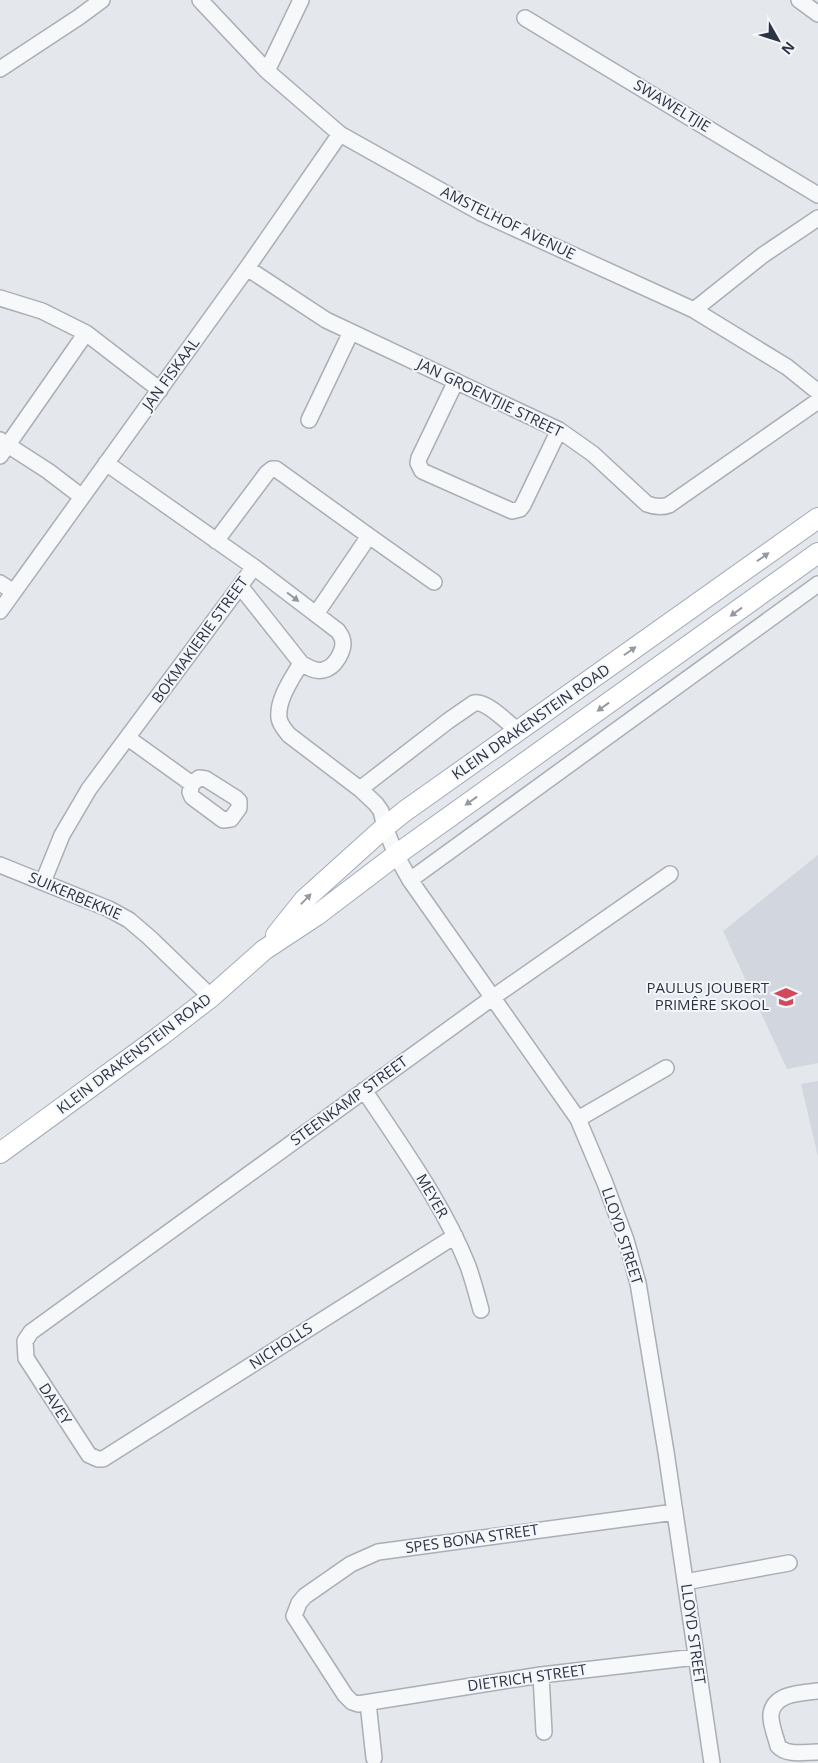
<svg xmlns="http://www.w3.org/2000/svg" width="818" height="1763" font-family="'Open Sans',sans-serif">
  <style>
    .built { fill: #d2d6de }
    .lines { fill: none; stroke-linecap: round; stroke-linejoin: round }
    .minor-casing { stroke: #a9aeb7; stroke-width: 18 }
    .major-casing { stroke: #a3abb8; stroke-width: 22 }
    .minor { stroke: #f7f8fa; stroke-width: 15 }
    .major { stroke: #fff; stroke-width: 20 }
    .oneway { fill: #959aa2 }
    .oneway2 { fill: #9196a0 }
    .labels { text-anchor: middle; stroke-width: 4; stroke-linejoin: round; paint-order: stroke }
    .street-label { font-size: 15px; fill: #2b3445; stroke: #f4f6f9 }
    .poi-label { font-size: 15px; fill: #2b3445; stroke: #f4f6f9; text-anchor: end }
  </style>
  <rect width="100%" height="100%" fill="#e4e7ec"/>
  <!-- built -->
  <path class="built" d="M 818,855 L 818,1063 L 787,1069 L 723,931 Z
    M 818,1081 L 818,1157 L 801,1084 Z"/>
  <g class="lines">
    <defs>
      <path id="minor" d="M 200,0 L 267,71 L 340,134 L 481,213 L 694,310 L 787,367 L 818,392
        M 799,0 L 818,14
        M 525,18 L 818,195
        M 0,69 L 79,17 L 102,0
        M 267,71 L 301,0
        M 247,268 L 326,320 L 559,430 L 593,454 L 647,504 C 655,507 661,508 669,505 L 818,401
        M 0,298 L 42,311 L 86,333 L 160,390
        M 694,310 L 763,255 L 818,218
        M 456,381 L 419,458 L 418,463 L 422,471 L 512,511 L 520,509 L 523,505 L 559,430
        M 309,420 L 351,332
        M 0,440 L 48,471 L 82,497
        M 0,456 L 86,333
        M 106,463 L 254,567 L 338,631 C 339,633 341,635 342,638 C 346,649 335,668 323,670 C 315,672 307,667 301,663 L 240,586
        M 369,536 L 434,582
        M 216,541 L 267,473 L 272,469 L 276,469 L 369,536 L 316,614
        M 0,583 L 14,592
        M 0,611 L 247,268 L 340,134
        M 301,663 C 292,679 277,699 279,718 C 280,725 285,730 289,735 L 360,789 L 376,804 L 381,811 L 385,827 L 396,855 L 410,880 L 578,1119 L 605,1183 L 626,1240 L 638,1283 L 666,1452 L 712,1763
        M 128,738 L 192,784 L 199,778 L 206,779 L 236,798 L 239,801 L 239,808 L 231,819 L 223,820 L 192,797 L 190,792 L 192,784
        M 360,789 L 448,721 L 474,703 C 486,700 508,723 518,731
        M 0,865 L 109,909 L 129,920 L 150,938 L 211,997
        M 410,880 L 818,584
        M 43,882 L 62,835 L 89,789 L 254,567
        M 364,1090 C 401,1146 443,1203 468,1266 C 473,1280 477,1295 481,1310
        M 578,1119 L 666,1068
        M 455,1236 L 103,1459 L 98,1459 L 89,1455 L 26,1358 L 25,1341 L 31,1332 L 492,998 L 670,874
        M 675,1512 L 378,1552 L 351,1564 L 305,1596 L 299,1603 L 294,1616 L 345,1695 L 352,1702 L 358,1704 L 541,1675 L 696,1657
        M 685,1582 L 789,1563
        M 541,1675 L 544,1732
        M 368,1703 L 374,1758
        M 817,1752 C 805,1752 787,1756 778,1746 C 776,1737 770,1724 771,1714 C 774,1693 801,1693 818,1691"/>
      <path id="major" d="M 276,935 L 304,900 L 385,827 L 405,811 L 818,518
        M 0,1153 L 159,1037 L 211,997 L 264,950 L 317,915 L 396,855 L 818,553"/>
    </defs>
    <!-- minor casing -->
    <use href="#minor" class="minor-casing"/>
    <!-- major casing -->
    <use href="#major" class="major-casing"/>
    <!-- minor -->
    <use href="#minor" class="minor"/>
    <!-- major -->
    <use href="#major" class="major"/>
  </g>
  <!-- one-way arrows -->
  <defs><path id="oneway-solid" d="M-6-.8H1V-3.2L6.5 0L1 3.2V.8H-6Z" transform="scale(1.25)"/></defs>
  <g class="oneway">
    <use href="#oneway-solid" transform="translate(763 557) rotate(-35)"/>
    <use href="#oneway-solid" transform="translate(736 612) rotate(144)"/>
    <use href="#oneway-solid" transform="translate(630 651) rotate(-35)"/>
    <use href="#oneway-solid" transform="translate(603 707) rotate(144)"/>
    <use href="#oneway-solid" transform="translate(471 801) rotate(144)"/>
    <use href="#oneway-solid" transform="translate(306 899) rotate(-46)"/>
  </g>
  <use class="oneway2" href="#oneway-solid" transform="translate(293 597) rotate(37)"/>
  <!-- icons -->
  <defs>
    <symbol id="school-bare" viewBox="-9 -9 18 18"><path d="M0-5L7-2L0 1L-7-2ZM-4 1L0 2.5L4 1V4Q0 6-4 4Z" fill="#d1495b" stroke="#f4f6f9" stroke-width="2.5" paint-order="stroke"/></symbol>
  </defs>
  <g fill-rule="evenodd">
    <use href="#school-bare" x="770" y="981" width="32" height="32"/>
  </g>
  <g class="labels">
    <!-- street labels -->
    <g class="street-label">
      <text transform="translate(672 106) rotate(31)" y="5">SWAWELTJIE</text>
      <text transform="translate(508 223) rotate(26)" y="5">AMSTELHOF AVENUE</text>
      <text transform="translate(171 374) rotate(-54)" y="5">JAN FISKAAL</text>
      <text transform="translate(490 398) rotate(26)" y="5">JAN GROENTJIE STREET</text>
      <text transform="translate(200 640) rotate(-54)" y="5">BOKMAKIERIE STREET</text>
      <text transform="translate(531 722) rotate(-35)" y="5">KLEIN DRAKENSTEIN ROAD</text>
      <text transform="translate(75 896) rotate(23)" y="5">SUIKERBEKKIE</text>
      <text transform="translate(134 1054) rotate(-37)" y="5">KLEIN DRAKENSTEIN ROAD</text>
      <text transform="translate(349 1101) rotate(-36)" y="5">STEENKAMP STREET</text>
      <text transform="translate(432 1196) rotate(60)" y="5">MEYER</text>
      <text transform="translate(622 1236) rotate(72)" y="5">LLOYD STREET</text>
      <text transform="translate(281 1346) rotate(-33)" y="5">NICHOLLS</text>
      <text transform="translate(55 1404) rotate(57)" y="5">DAVEY</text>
      <text transform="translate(472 1539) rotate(-8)" y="5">SPES BONA STREET</text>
      <text transform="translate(693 1634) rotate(82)" y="5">LLOYD STREET</text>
      <text transform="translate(527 1678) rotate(-8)" y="5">DIETRICH STREET</text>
    </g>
    <!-- poi labels -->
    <g class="poi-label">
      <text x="769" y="993">PAULUS JOUBERT<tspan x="769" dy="17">PRIMÊRE SKOOL</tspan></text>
    </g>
  </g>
  <!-- north arrow -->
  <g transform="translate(778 40) rotate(129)" stroke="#f4f6f9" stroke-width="4" paint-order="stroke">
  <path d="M0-4L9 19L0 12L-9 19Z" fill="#2b3445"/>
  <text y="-8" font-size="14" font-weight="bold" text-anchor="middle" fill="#2b3445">N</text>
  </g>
</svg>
